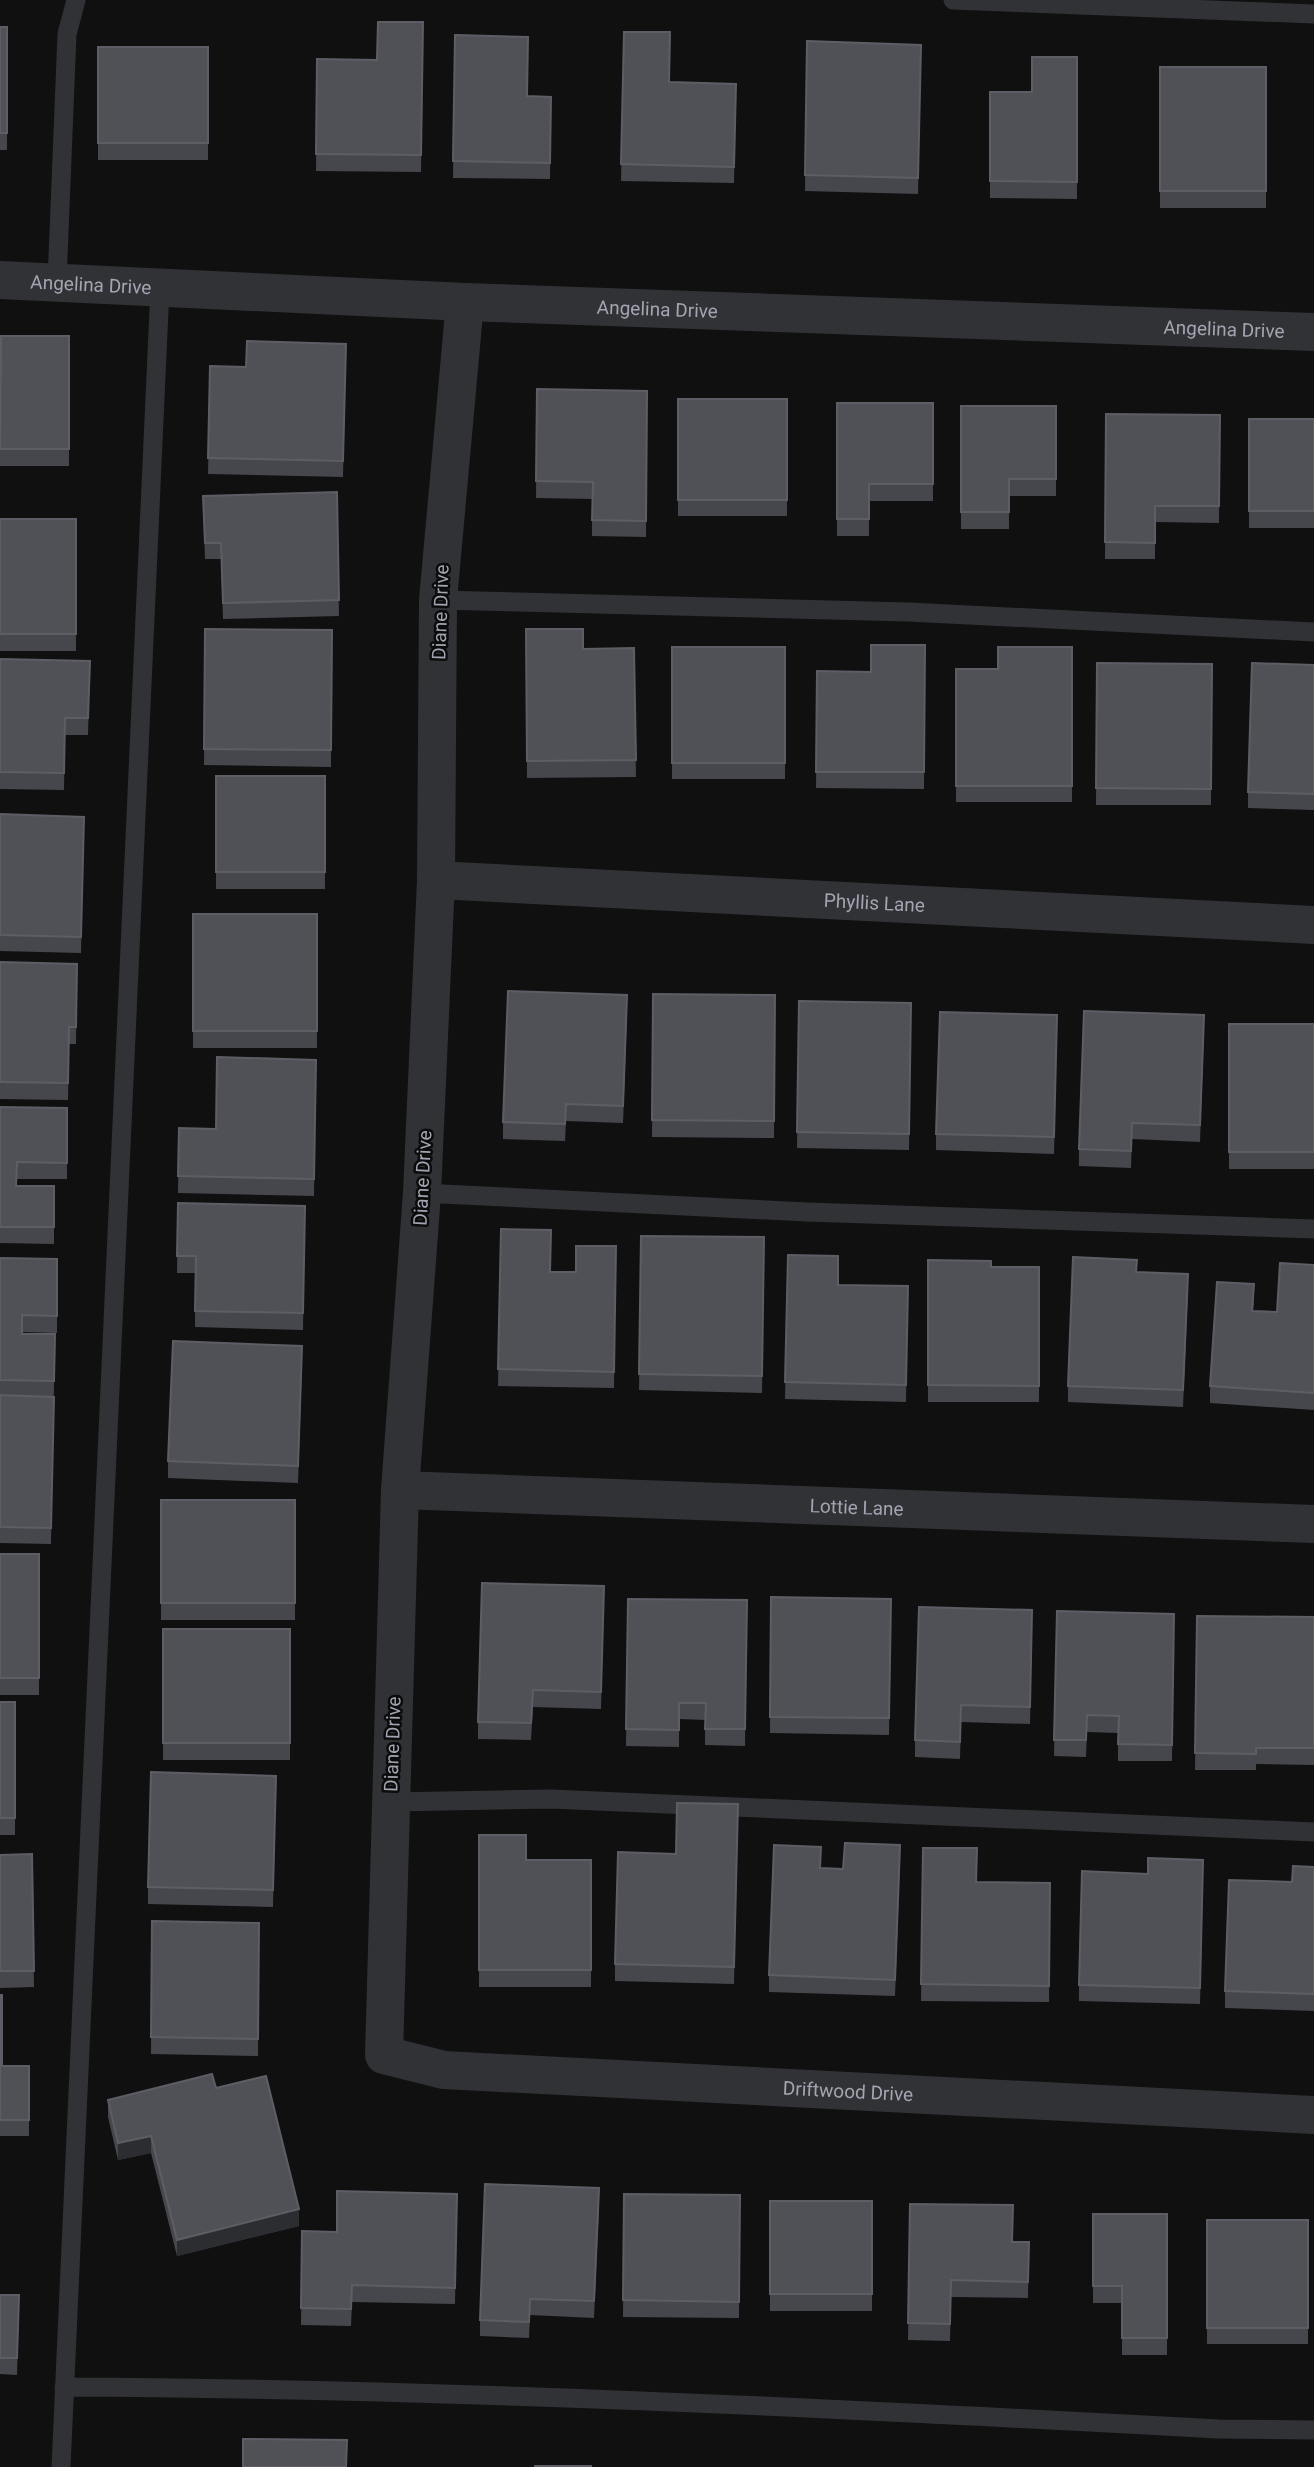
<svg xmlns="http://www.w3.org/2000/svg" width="1314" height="2467" font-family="Roboto,sans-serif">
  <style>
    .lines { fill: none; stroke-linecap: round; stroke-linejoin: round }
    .lane { stroke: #313236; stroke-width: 19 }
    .street { stroke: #313236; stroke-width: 38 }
    .wall { fill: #46474c }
    .shaded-wall { fill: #2c2d30 }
    .building { fill: #505157; stroke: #5d5e65; stroke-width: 2 }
    .labels { text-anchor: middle; stroke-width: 5; stroke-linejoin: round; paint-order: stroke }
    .street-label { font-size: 19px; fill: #a2a5b1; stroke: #0b0b0c }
  </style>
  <rect width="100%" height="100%" fill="#101011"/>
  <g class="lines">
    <!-- lane -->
    <path class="lane" d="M 953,0 L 1314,14
      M 57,282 L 67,34 L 76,0
      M 438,600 L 908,612 L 1314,632
      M 422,1193 L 807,1212 L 1314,1229
      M 390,1802 L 551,1799 L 1314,1832
      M 64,2387 C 449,2389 833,2408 1218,2429 L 1314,2430
      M 61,2467 L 160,288"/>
    <!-- street -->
    <g class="street">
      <path id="s1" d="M 0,280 L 465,302 L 1314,332"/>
      <path id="s2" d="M 465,302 L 438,600 L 436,880 L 422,1193 L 400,1490 L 384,2055 L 444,2070 L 1314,2115"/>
      <path id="s3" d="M 436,880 L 1314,925"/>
      <path id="s4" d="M 400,1490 L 1314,1524"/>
    </g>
  </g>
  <!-- wall -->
  <path class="wall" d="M 423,22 L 421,172 L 316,171 L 317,59 L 377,60 Z
    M 0,27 L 7,27 L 7,150 L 0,150 Z
    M 624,32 L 669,82 L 736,84 L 734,183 L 621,181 Z
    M 455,35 L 527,96 L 551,97 L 550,179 L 453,178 Z
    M 807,41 L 921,45 L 918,194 L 805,191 Z
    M 98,47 L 208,47 L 208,160 L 98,160 Z
    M 1077,57 L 1077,199 L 990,198 L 990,92 L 1032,92 Z
    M 1160,67 L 1266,67 L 1266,208 L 1160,208 Z
    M 69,336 L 69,466 L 0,466 L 0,366 Z
    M 346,344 L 343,477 L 208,474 L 210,366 L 246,367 Z
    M 537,389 L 647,391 L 646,537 L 592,536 L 592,499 L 536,498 Z
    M 678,399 L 787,399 L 787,516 L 678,516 Z
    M 837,403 L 933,403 L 933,501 L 869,501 L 869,536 L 837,536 Z
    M 961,406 L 1056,406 L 1056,496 L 1009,496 L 1009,529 L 961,529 Z
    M 1106,414 L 1220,415 L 1219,523 L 1155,522 L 1155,559 L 1105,559 Z
    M 1249,419 L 1314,419 L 1314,528 L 1249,528 Z
    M 337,492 L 339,616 L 223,619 L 221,559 L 205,559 L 203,496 Z
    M 0,519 L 76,519 L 76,651 L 0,651 Z
    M 205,629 L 332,630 L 331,767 L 204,765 Z
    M 526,629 L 583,649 L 634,648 L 636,777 L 527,778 Z
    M 925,645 L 924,789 L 816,788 L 817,671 L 871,672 Z
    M 672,647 L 785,647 L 785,779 L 672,779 Z
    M 1072,647 L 1072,802 L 956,802 L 956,669 L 998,669 Z
    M 0,659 L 90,661 L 88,735 L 65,735 L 64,790 L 0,789 Z
    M 1097,663 L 1212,664 L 1211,805 L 1096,805 Z
    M 1314,665 L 1314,810 L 1248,808 L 1248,792 Z
    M 216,776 L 325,776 L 325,889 L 216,889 Z
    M 0,814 L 84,817 L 81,953 L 0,951 Z
    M 193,914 L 317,914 L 317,1048 L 193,1048 Z
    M 0,962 L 77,964 L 76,1044 L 69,1044 L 68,1100 L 0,1099 Z
    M 653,994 L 775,995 L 774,1138 L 652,1137 Z
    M 799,1001 L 911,1003 L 909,1150 L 797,1148 Z
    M 627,1011 L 623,1123 L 566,1121 L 565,1141 L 503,1139 L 503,1122 Z
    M 1229,1024 L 1314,1024 L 1314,1169 L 1229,1169 Z
    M 1204,1031 L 1200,1142 L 1132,1139 L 1131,1168 L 1079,1166 L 1079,1149 Z
    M 1057,1032 L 1054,1154 L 936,1150 L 936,1134 Z
    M 316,1060 L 314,1196 L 178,1193 L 179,1128 L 216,1129 Z
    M 0,1107 L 67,1108 L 67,1179 L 17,1179 L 17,1186 L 54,1186 L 54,1244 L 0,1243 Z
    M 178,1203 L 305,1206 L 303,1330 L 195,1327 L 195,1273 L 177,1273 Z
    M 501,1229 L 550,1272 L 576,1272 L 616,1246 L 614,1388 L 498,1386 Z
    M 641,1236 L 764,1237 L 762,1393 L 639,1390 Z
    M 788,1255 L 838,1285 L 908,1286 L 906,1402 L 785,1399 Z
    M 0,1258 L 57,1259 L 57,1333 L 22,1332 L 22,1334 L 55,1334 L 51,1544 L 0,1543 Z
    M 928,1260 L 991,1267 L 1039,1267 L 1039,1402 L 928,1402 Z
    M 1314,1265 L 1314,1410 L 1210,1403 L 1210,1386 L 1254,1301 L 1253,1311 L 1277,1312 Z
    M 1137,1272 L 1188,1290 L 1183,1407 L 1068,1402 L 1068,1386 Z
    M 302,1363 L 298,1483 L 168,1478 L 168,1461 Z
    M 161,1500 L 295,1500 L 295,1620 L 161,1620 Z
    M 0,1554 L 39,1554 L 39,1695 L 0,1695 Z
    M 604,1586 L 601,1709 L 533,1707 L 531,1740 L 478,1739 L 478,1722 Z
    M 771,1597 L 891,1599 L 889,1735 L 770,1733 Z
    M 628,1599 L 747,1600 L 745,1746 L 705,1745 L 705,1720 L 679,1719 L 679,1747 L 626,1746 Z
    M 1057,1611 L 1174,1614 L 1172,1761 L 1118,1761 L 1118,1733 L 1087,1732 L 1086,1757 L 1054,1756 Z
    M 1197,1616 L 1314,1617 L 1314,1765 L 1256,1764 L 1256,1770 L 1195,1770 Z
    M 1032,1627 L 1030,1724 L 961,1722 L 960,1759 L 915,1757 L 915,1740 Z
    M 163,1629 L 290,1629 L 290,1760 L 163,1760 Z
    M 0,1702 L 15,1702 L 15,1835 L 0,1835 Z
    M 276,1776 L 273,1907 L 148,1904 L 148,1887 Z
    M 738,1804 L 734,1984 L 615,1981 L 615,1964 L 676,1854 Z
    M 479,1835 L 526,1860 L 591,1860 L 591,1987 L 479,1987 Z
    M 923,1848 L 977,1882 L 1050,1883 L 1049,2002 L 921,2001 Z
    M 32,1854 L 34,1987 L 0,1988 L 0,1855 Z
    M 900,1861 L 895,1996 L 769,1992 L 769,1975 L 821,1869 L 843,1869 Z
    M 1314,1867 L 1314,2011 L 1225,2008 L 1225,1991 L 1292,1882 Z
    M 1203,1876 L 1200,2004 L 1079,2001 L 1079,1985 Z
    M 152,1921 L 259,1923 L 258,2056 L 151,2054 Z
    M 0,1995 L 2,2066 L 29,2066 L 29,2136 L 0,2136 Z
    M 108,2100 L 299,2226 L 177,2256 L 151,2153 L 118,2160 L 108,2117 Z
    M 457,2194 L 455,2304 L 352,2302 L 351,2326 L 301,2325 L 302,2231 L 337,2232 Z
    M 624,2194 L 740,2195 L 739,2318 L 623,2317 Z
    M 770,2201 L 872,2201 L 872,2311 L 770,2311 Z
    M 910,2204 L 1013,2242 L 1029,2242 L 1028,2298 L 951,2297 L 950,2341 L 908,2340 Z
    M 599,2205 L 594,2318 L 530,2315 L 529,2338 L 480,2336 L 480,2320 Z
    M 1093,2214 L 1167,2214 L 1167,2355 L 1122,2355 L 1122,2303 L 1093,2303 Z
    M 1207,2220 L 1308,2220 L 1308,2344 L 1207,2344 Z
    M 0,2295 L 19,2295 L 17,2375 L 0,2374 Z"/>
  <!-- shaded-wall -->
  <path class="shaded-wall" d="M 627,995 L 627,1011 L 623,1123 L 623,1106 Z
    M 302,1346 L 302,1363 L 298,1483 L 298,1466 Z
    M 900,1845 L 900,1861 L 895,1996 L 895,1980 Z
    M 151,2136 L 151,2153 L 118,2160 L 118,2143 Z
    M 599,2188 L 599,2205 L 594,2318 L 594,2301 Z
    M 299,2209 L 299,2226 L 177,2256 L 177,2240 Z"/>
  <!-- building -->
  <path class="building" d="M 378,22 L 423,22 L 421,155 L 316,154 L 317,59 L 377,60 Z
    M 0,27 L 7,27 L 7,133 L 0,133 Z
    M 624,32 L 670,32 L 669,82 L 736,84 L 734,167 L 621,164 Z
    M 455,35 L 528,37 L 527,96 L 551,97 L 550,163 L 453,161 Z
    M 807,41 L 921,45 L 918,178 L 805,175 Z
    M 98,47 L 208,47 L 208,143 L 98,143 Z
    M 1032,57 L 1077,57 L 1077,182 L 990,181 L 990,92 L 1032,92 Z
    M 1160,67 L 1266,67 L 1266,191 L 1160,191 Z
    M 1,336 L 69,336 L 69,449 L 0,449 Z
    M 247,341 L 346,344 L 343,461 L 208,458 L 210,366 L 246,367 Z
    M 537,389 L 647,391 L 646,521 L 592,520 L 593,482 L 536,481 Z
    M 678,399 L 787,399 L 787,500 L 678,500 Z
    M 837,403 L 933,403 L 933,484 L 869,484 L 869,519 L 837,519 Z
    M 961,406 L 1056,406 L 1056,479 L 1009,479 L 1009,512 L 961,512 Z
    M 1106,414 L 1220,415 L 1219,506 L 1155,506 L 1155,543 L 1105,542 Z
    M 1249,419 L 1314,419 L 1314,511 L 1249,511 Z
    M 337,492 L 339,600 L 223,603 L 221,543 L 205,543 L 203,496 Z
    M 0,519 L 76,519 L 76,634 L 0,634 Z
    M 205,629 L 332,630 L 331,750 L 204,749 Z
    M 526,629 L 583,629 L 583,649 L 634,648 L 636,760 L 527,761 Z
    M 871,645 L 925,645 L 924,772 L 816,772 L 817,671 L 871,672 Z
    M 672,647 L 785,647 L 785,763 L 672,763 Z
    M 998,647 L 1072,647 L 1072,786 L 956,786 L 956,669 L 998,669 Z
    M 0,659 L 90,661 L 88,718 L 65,718 L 64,773 L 0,772 Z
    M 1097,663 L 1212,664 L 1211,789 L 1096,788 Z
    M 1252,663 L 1314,665 L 1314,794 L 1248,792 Z
    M 216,776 L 325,776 L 325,872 L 216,872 Z
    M 0,814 L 84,817 L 81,937 L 0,935 Z
    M 193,914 L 317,914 L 317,1031 L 193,1031 Z
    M 0,962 L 77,964 L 76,1027 L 69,1027 L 68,1083 L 0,1082 Z
    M 508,991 L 627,995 L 623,1106 L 566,1104 L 565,1124 L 503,1122 Z
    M 653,994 L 775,995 L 774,1121 L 652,1120 Z
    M 799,1001 L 911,1003 L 909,1134 L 797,1132 Z
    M 1084,1011 L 1204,1015 L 1200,1125 L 1132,1123 L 1131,1151 L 1079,1149 Z
    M 940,1012 L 1057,1015 L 1054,1137 L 936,1134 Z
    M 1229,1024 L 1314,1024 L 1314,1152 L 1229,1152 Z
    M 217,1057 L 316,1060 L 314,1179 L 178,1176 L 179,1128 L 216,1129 Z
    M 0,1107 L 67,1108 L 67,1163 L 17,1162 L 16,1186 L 54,1186 L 54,1227 L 0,1227 Z
    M 178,1203 L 305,1206 L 303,1313 L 195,1311 L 196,1256 L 177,1256 Z
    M 501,1229 L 551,1230 L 550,1272 L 576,1272 L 576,1246 L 616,1246 L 614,1372 L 498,1369 Z
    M 641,1236 L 764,1237 L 762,1376 L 639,1374 Z
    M 788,1255 L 838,1256 L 838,1285 L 908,1286 L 906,1385 L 785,1382 Z
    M 1073,1257 L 1137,1260 L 1136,1272 L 1188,1274 L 1183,1390 L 1068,1386 Z
    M 0,1258 L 57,1259 L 57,1316 L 22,1315 L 22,1334 L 55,1334 L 54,1381 L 0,1380 Z
    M 928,1260 L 991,1261 L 991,1267 L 1039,1267 L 1039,1386 L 928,1385 Z
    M 1280,1263 L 1314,1265 L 1314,1393 L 1210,1386 L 1217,1282 L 1254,1284 L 1252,1311 L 1277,1312 Z
    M 173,1341 L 302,1346 L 298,1466 L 168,1461 Z
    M 0,1395 L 54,1397 L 51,1528 L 0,1527 Z
    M 161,1500 L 295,1500 L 295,1603 L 161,1603 Z
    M 0,1554 L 39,1554 L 39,1678 L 0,1678 Z
    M 482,1583 L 604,1586 L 601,1692 L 533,1690 L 531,1723 L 478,1722 Z
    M 771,1597 L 891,1599 L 889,1718 L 770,1717 Z
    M 628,1599 L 747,1600 L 745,1729 L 705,1729 L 706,1703 L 679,1703 L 679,1730 L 626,1729 Z
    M 919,1607 L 1032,1610 L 1030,1707 L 961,1705 L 960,1742 L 915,1740 Z
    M 1057,1611 L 1174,1614 L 1172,1745 L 1118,1744 L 1119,1716 L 1087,1715 L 1086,1740 L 1054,1740 Z
    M 1197,1616 L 1314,1617 L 1314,1748 L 1256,1748 L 1256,1754 L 1195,1753 Z
    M 163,1629 L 290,1629 L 290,1743 L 163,1743 Z
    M 0,1702 L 15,1702 L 15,1818 L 0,1818 Z
    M 151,1772 L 276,1776 L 273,1890 L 148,1887 Z
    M 677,1803 L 738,1804 L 734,1967 L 615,1964 L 618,1852 L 676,1854 Z
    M 479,1835 L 526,1835 L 526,1860 L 591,1860 L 591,1970 L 479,1970 Z
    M 845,1843 L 900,1845 L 895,1980 L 769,1975 L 774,1845 L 821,1847 L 820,1868 L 843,1869 Z
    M 923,1848 L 977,1848 L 976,1882 L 1050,1883 L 1049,1986 L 921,1984 Z
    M 32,1854 L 34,1971 L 0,1971 L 0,1855 Z
    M 1148,1858 L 1203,1860 L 1200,1988 L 1079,1985 L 1082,1871 L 1148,1874 Z
    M 1293,1866 L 1314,1867 L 1314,1994 L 1225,1991 L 1229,1880 L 1292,1882 Z
    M 152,1921 L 259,1923 L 258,2039 L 151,2037 Z
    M 0,1995 L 2,1995 L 2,2066 L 29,2066 L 29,2120 L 0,2120 Z
    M 212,2074 L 216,2088 L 266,2076 L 299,2209 L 177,2240 L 151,2136 L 118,2143 L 108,2100 Z
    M 485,2184 L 599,2188 L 594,2301 L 530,2299 L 529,2322 L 480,2320 Z
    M 337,2191 L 457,2194 L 455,2288 L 352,2285 L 351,2309 L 301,2308 L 302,2231 L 337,2232 Z
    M 624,2194 L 740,2195 L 739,2302 L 623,2300 Z
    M 770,2201 L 872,2201 L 872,2294 L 770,2294 Z
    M 910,2204 L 1013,2205 L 1012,2242 L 1029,2242 L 1028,2282 L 951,2280 L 950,2324 L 908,2323 Z
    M 1093,2214 L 1167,2214 L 1167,2338 L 1122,2338 L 1122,2286 L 1093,2286 Z
    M 1207,2220 L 1308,2220 L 1308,2328 L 1207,2328 Z
    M 0,2295 L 19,2295 L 17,2358 L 0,2358 Z
    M 243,2439 L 347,2440 L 346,2467 L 243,2467 Z
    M 535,2466 L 591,2466 L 591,2467 L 535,2467 Z"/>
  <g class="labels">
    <!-- street labels -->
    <g class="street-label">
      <text dy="7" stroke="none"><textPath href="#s1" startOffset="91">Angelina Drive</textPath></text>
      <text dy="7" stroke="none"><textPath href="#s1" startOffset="658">Angelina Drive</textPath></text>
      <text dy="7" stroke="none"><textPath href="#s1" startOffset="1225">Angelina Drive</textPath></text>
      <text transform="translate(440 612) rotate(-88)" y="7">Diane Drive</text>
      <text dy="7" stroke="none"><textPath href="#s3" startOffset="439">Phyllis Lane</textPath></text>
      <text transform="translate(422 1178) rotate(-87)" y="7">Diane Drive</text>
      <text dy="7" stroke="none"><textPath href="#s4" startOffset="457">Lottie Lane</textPath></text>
      <text transform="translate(392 1744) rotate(-88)" y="7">Diane Drive</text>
      <text dy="7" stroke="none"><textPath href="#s2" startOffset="2222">Driftwood Drive</textPath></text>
    </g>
  </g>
</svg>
